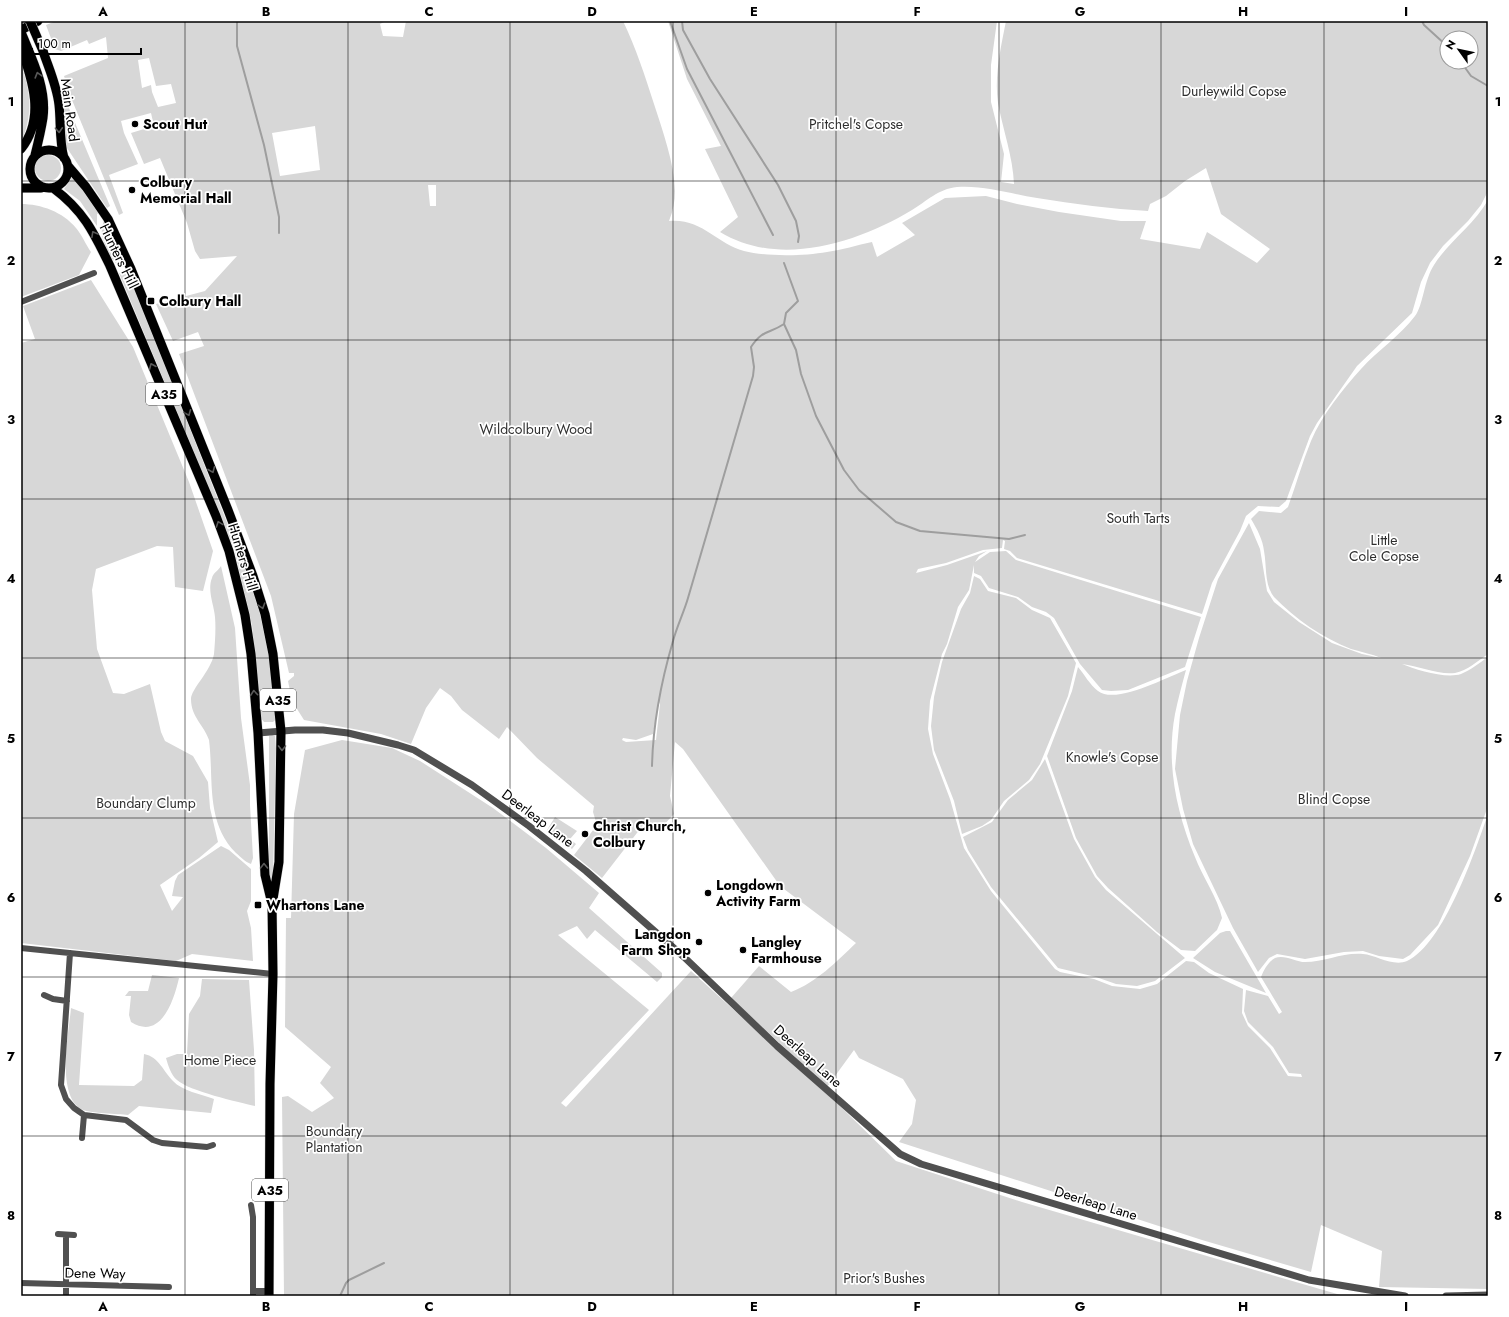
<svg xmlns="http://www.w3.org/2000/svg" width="1509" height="1317" font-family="Jost,sans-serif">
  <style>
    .green { fill: #d7d7d7; fill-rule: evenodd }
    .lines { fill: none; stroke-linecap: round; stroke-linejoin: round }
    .stream { stroke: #9e9e9e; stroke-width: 2 }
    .primary-casing { stroke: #dbdbdb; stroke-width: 10 }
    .minor { stroke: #505050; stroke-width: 6 }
    .tertiary { stroke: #505050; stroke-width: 7 }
    .primary { stroke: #000; stroke-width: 9 }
    .primary-bridge-casing { stroke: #dbdbdb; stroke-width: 10; stroke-linecap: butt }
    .primary-bridge { stroke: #000; stroke-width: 9 }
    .oneway { stroke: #595959 }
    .grid { fill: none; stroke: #000; stroke-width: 1; stroke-opacity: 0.55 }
    .poi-dot { fill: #000; stroke: #fff; stroke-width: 1.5 }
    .labels { text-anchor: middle; stroke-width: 3.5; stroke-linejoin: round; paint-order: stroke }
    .shield { fill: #fff; stroke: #4c4c4c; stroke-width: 1 }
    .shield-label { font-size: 13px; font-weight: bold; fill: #000 }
    .park-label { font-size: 14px; fill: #2e2e2e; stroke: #fff }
    .street-label { font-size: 14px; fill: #000; stroke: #fff }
    .poi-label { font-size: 14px; font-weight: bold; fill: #000; stroke: #fff; text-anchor: start }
    .neatline { fill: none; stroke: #000; stroke-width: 1.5 }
    .grid-label { font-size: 13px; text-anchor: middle; font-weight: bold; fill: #000 }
  </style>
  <rect width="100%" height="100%" fill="#fff"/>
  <!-- green -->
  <path class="green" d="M 56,21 L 386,21 L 380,24 L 383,36 L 403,37 L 406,21 L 623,21 C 636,48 645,76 654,104 C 663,132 674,162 675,191 C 675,201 673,211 669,221 C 702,218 717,244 744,251 C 767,257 804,256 827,252 C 842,250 857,245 872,242 L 877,257 L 915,235 L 902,223 L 945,198 L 986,196 L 1017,204 L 1059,212 L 1121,221 L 1146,221 L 1140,239 L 1200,249 L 1207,232 L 1257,263 L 1270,249 L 1221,214 L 1206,168 L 1185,181 L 1166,196 L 1150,204 L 1148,211 C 1111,209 1074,204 1037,198 C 1011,194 984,185 957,187 C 938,189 927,201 912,210 C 857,243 779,268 720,232 L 738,217 L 705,149 L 721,146 L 687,79 L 668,21 L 997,21 L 991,65 L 991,102 L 1004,154 L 1001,182 L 1014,184 C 1013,157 1003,130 998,103 C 994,76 1001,47 1006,21 L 1488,21 L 1488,191 L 1481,205 L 1468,221 L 1443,246 L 1430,263 L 1421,282 L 1412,313 L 1357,366 L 1317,423 L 1310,436 L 1286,501 L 1279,507 L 1258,506 L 1246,516 L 1240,531 L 1212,583 L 1202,614 L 1017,558 L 1010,551 L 1004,549 L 1005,541 L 1003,540 L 1002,548 L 983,550 L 946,563 L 918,569 L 916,573 L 947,565 L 987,551 L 979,556 L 975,562 L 990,552 L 1006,551 L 1016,560 L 1201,617 L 1185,667 L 1128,690 L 1111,691 L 1102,690 L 1080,664 L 1054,618 L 1046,612 L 1032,607 L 1018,597 L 989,588 L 981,576 L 974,573 L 974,565 L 969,590 L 958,607 L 947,644 L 942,654 L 930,701 L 928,729 L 933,754 L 950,799 L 964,848 L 991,891 L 1055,969 L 1060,972 L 1094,979 L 1112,986 L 1140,989 L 1157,984 L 1186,961 L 1194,962 L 1209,973 L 1243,989 L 1242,1013 L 1248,1026 L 1270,1048 L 1288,1076 L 1302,1077 L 1301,1074 L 1289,1073 L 1273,1047 L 1248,1022 L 1244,1011 L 1246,990 L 1268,996 L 1279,1014 L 1282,1012 L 1261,977 C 1264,970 1268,962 1275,958 C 1284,954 1296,962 1305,962 C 1324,962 1344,952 1363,954 C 1376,955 1393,967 1407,961 C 1444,944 1475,851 1488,814 L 1488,1289 L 1379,1287 L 1382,1251 L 1321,1225 L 1311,1272 L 1202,1240 L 899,1142 L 912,1124 L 916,1100 L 903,1079 L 859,1058 L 854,1050 L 827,1087 L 731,998 L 759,966 L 791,992 C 817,982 836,962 856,943 L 780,886 L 683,749 L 675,742 L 670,796 L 674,814 L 661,828 L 656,830 L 646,825 L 647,820 L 602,878 L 574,855 L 597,825 L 593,812 L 594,806 L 537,758 L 507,727 L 499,739 L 462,710 L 451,696 L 440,688 L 426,708 L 411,744 L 381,734 L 304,720 L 292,701 L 288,681 L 294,676 L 294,673 L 289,673 L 271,596 L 179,354 L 204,346 L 198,332 L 173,341 L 156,304 L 205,291 L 237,256 L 200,259 L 195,251 L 187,223 L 160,158 L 144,164 L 131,133 L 154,126 L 151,113 L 121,121 L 124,133 L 138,164 L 109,175 L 123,213 L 119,215 L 72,100 L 64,76 L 108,58 L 106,37 L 89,44 L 87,40 L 61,51 L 55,49 L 46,25 ZM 1447,38 L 1471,38 L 1471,62 L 1447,62 ZM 149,58 L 156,86 L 171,84 L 176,103 L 158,107 L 152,92 L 151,85 L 142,88 L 138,60 ZM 315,126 L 320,170 L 280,176 L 272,133 ZM 428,185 L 436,185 L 436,206 L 430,206 ZM 659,702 L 660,704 L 656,740 L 626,742 L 622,740 L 623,738 L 636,740 L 653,734 Z
    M 21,65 C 31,91 33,116 21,142 Z
    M 63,106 L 68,106 L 110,206 L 107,208 L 65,145 Z
    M35 168a13 13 0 1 1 26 0a13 13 0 1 1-26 0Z
    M 73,176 L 100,212 L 97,214 L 97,226 L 80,201 L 64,189 Z
    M 1488,200 L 1488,654 C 1479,660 1467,671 1455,673 C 1438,675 1419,666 1402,664 C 1416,670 1446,679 1461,674 C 1471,670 1479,663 1488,657 L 1488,806 L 1470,856 L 1438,925 L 1410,955 L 1403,959 L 1379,956 L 1363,951 L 1344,952 L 1305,959 L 1277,954 L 1269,958 L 1258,972 L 1233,928 L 1193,844 L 1183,809 L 1175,769 L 1180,715 L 1187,681 L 1199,638 L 1218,579 L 1249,523 L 1260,549 L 1267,591 L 1274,602 L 1299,622 L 1332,643 L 1362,654 L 1381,658 C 1372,654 1361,652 1351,649 C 1323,638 1295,619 1274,597 C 1264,584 1267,567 1264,551 C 1263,540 1257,529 1251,519 L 1259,511 L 1281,513 L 1288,507 C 1296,485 1302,463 1311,441 C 1322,415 1342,390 1361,369 C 1378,350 1400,336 1415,316 C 1423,306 1424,280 1434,265 C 1449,241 1474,225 1488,200 Z
    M 21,204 C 41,204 63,212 76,228 C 82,235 86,245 91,252 L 79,275 L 21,297 Z
    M 104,219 L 125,267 C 114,269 104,245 102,235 C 101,231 103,224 104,219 Z
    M 119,273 L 129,274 L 243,563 L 259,610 L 271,664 L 276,719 L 273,722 L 264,722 L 261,718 L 252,625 L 234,549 Z
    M 91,280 L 133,347 L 189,482 L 213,551 L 203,591 L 175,587 L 173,547 L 157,546 L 96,569 L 92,590 L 97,649 L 113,693 L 124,694 L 150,684 L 161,732 L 165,741 L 193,756 L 208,782 L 210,808 L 218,842 L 199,858 L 160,885 L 172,911 L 183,897 L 172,896 L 175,881 L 178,875 L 221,846 L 229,850 L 251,869 L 251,901 L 247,911 L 251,928 L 253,961 L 192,954 L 176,961 L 21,943 L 21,343 L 35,339 L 23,306 Z
    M 221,566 L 235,628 L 241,718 L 250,785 L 250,805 L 253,858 L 251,864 C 245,862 241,857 236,853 C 205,822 214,779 209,740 C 204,725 191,717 191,699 C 191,689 211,671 214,654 C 215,642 216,629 215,617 C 214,605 207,590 212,578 C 213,573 218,571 221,566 Z
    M 974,576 L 980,579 L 988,591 L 1016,598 L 1032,610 L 1050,618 L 1076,663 L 1068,696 L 1040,764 L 1029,780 L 1004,801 L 991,820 L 982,826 L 962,834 L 954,801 L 934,750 L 931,726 L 934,697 L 942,662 L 961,609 L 970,593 Z
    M 1078,667 C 1084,674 1090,685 1098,691 C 1116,705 1167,677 1186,670 C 1182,685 1178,699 1175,714 C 1166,763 1176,811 1195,857 C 1202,876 1218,898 1222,918 L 1217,930 L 1195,951 L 1181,950 L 1157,932 L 1108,888 L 1097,876 L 1076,838 L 1047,756 L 1072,691 Z
    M 272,735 L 275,736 L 276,749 L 273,876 L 272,881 L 269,882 L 269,736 Z
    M 342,740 L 392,748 L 420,761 L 493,808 L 546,848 L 599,893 L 589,908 L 662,973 L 662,977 L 657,982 L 595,930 L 587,939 L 577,926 L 558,935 L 649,1010 L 561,1103 L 566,1107 L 691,971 L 841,1107 L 896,1161 L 1022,1202 L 1344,1296 L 284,1296 L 282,1097 L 288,1096 L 312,1112 L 334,1098 L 320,1083 L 331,1067 L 285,1027 L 286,918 L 291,918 L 294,814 L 305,750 Z
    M 1045,759 L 1074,839 L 1095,877 L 1106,890 L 1185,958 L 1155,981 L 1137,986 L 1116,984 L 1096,977 L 1058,968 L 991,887 L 968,850 L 963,837 L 992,822 L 1008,800 L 1032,780 Z
    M 555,817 L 577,831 L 570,839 L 576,844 L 572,849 L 547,830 Z
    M 1226,931 L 1230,931 L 1266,993 L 1215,972 L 1193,958 L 1220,933 Z
    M 152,975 L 179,978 C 174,1000 161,1041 131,1022 L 129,1015 L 131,996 L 125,996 L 129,991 L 148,991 Z
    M 202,979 L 249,980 L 254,1050 L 255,1106 C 238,1102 189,1091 177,1080 C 171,1075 168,1065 166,1058 L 177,1054 L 187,1054 L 189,1014 L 200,996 Z
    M 71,1008 L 84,1013 L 79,1085 L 134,1086 L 142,1080 L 144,1054 C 159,1057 163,1071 173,1081 C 182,1091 201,1094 214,1099 L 211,1113 L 139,1106 L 128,1115 C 118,1114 91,1113 83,1110 C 55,1097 69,1032 71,1008 Z"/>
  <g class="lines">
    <!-- stream -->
    <path class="stream" d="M 237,21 L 237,46 L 264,145 L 279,217 L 279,233
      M 670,21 L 687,69 L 773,235
      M 682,21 L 683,30 L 710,79 L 778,185 L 796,221 L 799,236 L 798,242
      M 1422,21 L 1424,25 L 1447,46
      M 1461,62 L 1471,76 L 1488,86
      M 784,263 L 798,301 L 786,313 L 784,324 L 796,350 L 801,374 L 816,416 L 844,470 L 859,490 L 896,522 L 920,531 L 1009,539 L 1025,535
      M 652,766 C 653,724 661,682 673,641 C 677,626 684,612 688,598 C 710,524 731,450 753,376 L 754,367 L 751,347 C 763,329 769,334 784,324
      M 340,1296 L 346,1283 L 349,1280 L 384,1263"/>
    <defs>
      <path id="primary" d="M 21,30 L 38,21
        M 21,32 C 32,59 47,88 43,118 C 41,131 38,143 35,155
        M 21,48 C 33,81 45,119 21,149
        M 43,51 C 49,69 57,86 59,105 C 61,123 59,140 64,158
        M30 169a19 19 0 1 1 38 0a19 19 0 1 1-38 0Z
        M 68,166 L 86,187 L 108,219 L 131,269 L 228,510 L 253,576 L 265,614 L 273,654 L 281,731 L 279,862 L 273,899
        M 21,188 L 41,188
        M 53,188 C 84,211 94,233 110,266 L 216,516 L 229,551 L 245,615 L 251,654 L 258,733 L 265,875 L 272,904 L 273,974 L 270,1084 L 269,1296"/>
    </defs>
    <!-- primary casing -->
    <use href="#primary" class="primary-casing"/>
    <!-- minor -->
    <path class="minor" d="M 21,302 L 94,273
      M 21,948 L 273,974
      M 70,953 L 61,1085 L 66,1099 L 74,1108 L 84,1115 L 126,1120 L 153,1140 L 162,1143 L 207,1147 L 213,1145
      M 44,995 L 53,999 L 67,1001
      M 82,1138 L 84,1115
      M 251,1205 L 253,1217 L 253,1296
      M 58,1234 L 74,1235
      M 21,1283 L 169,1287
      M 253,1291 L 269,1291
      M 66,1296 L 66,1235"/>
    <!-- tertiary -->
    <path class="tertiary" d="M 258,733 L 295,730 L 323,730 L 348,733 L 398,745 L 414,750 L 472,785 L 529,826 L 586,871 L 684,957 L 777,1046 L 900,1154 L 921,1164 L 1309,1280 L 1405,1296
      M 1446,1296 L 1488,1295"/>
    <!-- primary -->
    <use href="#primary" class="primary"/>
    <defs>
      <path id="primary-bridge" d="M 30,21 L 43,51"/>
    </defs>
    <!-- primary-bridge casing -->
    <use href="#primary-bridge" class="primary-bridge-casing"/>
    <!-- primary-bridge -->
    <use href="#primary-bridge" class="primary-bridge"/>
  </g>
  <!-- one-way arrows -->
  <defs><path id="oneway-chevron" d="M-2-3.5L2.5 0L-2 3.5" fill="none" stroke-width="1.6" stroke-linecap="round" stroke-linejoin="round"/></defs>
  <g class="oneway">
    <use href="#oneway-chevron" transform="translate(38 75) rotate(-106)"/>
    <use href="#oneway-chevron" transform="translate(59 130) rotate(87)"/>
    <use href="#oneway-chevron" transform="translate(94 234) rotate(-119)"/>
    <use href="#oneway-chevron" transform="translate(152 366) rotate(-113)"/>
    <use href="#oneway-chevron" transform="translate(188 413) rotate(68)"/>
    <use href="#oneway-chevron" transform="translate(212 470) rotate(68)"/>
    <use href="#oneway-chevron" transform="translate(219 524) rotate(-110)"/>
    <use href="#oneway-chevron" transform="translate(262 606) rotate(73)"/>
    <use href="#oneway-chevron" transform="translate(254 693) rotate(-95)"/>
    <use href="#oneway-chevron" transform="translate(282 748) rotate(90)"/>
    <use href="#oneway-chevron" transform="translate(264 866) rotate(-91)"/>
  </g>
  <!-- grid -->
  <path class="grid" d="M 185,21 L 185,1296M 348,21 L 348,1296M 510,21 L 510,1296M 673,21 L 673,1296M 836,21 L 836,1296M 999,21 L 999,1296M 1161,21 L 1161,1296M 1324,21 L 1324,1296M 21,181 L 1488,181M 21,340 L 1488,340M 21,499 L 1488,499M 21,658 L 1488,658M 21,818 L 1488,818M 21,977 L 1488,977M 21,1136 L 1488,1136"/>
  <!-- markers -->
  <g class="poi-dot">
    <circle cx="135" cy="124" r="4"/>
    <circle cx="132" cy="190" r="4"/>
    <rect x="147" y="297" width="8" height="8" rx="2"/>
    <circle cx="585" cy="834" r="4"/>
    <circle cx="708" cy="893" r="4"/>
    <rect x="254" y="901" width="8" height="8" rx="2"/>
    <circle cx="699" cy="942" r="4"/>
    <circle cx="743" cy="950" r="4"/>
  </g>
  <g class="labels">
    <!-- shield labels -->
    <g class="shield">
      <rect x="146" y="383" width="36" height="22" rx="3"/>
      <rect x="260" y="689" width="36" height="22" rx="3"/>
      <rect x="252" y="1179" width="36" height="22" rx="3"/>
    </g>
    <g class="shield-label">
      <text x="164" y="399">A35</text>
      <text x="278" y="705">A35</text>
      <text x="270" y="1195">A35</text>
    </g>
    <!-- park labels -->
    <g class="park-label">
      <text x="1234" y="96">Durleywild Copse</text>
      <text x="856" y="129">Pritchel's Copse</text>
      <text x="536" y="434">Wildcolbury Wood</text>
      <text x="1138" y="523">South Tarts</text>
      <text x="1384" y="545">Little<tspan x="1384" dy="16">Cole Copse</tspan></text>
      <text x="1112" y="762">Knowle's Copse</text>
      <text x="1334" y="804">Blind Copse</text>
      <text x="146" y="808">Boundary Clump</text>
      <text x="220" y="1065">Home Piece</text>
      <text x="334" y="1136">Boundary<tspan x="334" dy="16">Plantation</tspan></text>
      <text x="884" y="1283">Prior's Bushes</text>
    </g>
    <!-- street labels -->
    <g class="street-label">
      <text transform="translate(70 110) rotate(82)" y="5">Main Road</text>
      <text transform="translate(119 256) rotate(64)" y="5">Hunters Hill</text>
      <text transform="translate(243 557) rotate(73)" y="5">Hunters Hill</text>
      <text transform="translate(538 818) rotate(37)" y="5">Deerleap Lane</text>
      <text transform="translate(808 1056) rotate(42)" y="5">Deerleap Lane</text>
      <text transform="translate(1096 1203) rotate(17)" y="5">Deerleap Lane</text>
      <text transform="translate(95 1273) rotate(1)" y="5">Dene Way</text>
    </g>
    <!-- poi labels -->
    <g class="poi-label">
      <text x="143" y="129">Scout Hut</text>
      <text x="140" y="187">Colbury<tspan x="140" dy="16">Memorial Hall</tspan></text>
      <text x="159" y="306">Colbury Hall</text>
      <text x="593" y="831">Christ Church,<tspan x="593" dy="16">Colbury</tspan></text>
      <text x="716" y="890">Longdown<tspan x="716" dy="16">Activity Farm</tspan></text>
      <text x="266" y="910">Whartons Lane</text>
      <text x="691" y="939" text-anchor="end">Langdon<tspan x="691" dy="16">Farm Shop</tspan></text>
      <text x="751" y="947">Langley<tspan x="751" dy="16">Farmhouse</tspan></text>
    </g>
  </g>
  <!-- border -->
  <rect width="1509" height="1317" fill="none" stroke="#ffffff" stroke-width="44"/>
  <!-- north arrow -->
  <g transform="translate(1459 50) rotate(303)"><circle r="19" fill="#ffffff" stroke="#999999"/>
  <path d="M0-3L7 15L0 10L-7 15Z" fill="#000000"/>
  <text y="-6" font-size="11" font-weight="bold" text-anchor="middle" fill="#000000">N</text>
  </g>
  <!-- scale -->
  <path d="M32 48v6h109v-6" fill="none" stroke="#000000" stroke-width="2"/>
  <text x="38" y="48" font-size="12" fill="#000000" stroke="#ffffff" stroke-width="3" paint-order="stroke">100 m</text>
  <rect x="22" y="22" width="1465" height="1273" class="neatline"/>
  <g class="grid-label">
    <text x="103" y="16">A</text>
    <text x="266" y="16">B</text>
    <text x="429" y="16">C</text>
    <text x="592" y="16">D</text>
    <text x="754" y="16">E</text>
    <text x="917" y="16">F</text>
    <text x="1080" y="16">G</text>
    <text x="1243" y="16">H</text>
    <text x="1406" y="16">I</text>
    <text x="11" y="106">1</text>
    <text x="1498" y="106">1</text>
    <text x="11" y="265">2</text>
    <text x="1498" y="265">2</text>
    <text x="11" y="424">3</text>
    <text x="1498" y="424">3</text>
    <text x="11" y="583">4</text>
    <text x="1498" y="583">4</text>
    <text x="11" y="743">5</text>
    <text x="1498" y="743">5</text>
    <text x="11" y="902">6</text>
    <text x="1498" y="902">6</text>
    <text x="11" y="1061">7</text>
    <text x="1498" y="1061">7</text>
    <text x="11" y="1220">8</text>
    <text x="1498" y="1220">8</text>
    <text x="103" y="1311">A</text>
    <text x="266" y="1311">B</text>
    <text x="429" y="1311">C</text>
    <text x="592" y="1311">D</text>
    <text x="754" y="1311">E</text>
    <text x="917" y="1311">F</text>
    <text x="1080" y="1311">G</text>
    <text x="1243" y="1311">H</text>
    <text x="1406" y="1311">I</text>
  </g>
</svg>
